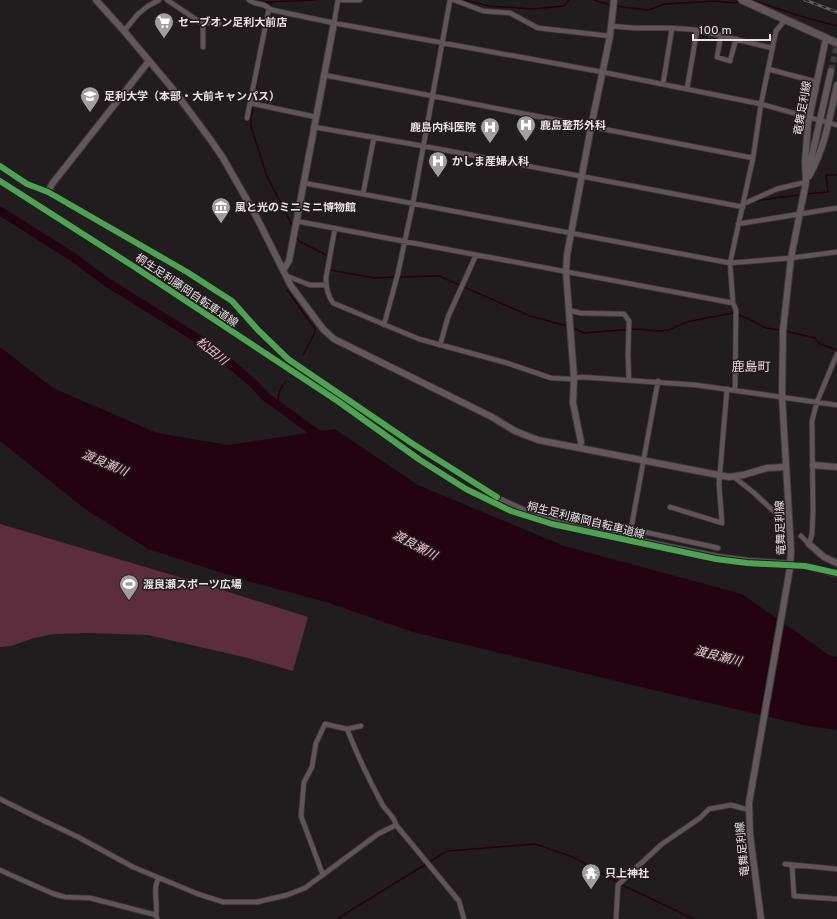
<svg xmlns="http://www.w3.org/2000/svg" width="837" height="919" font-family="Overpass,'Noto Sans JP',sans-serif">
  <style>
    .green { fill: #5b2d3d }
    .water { fill: #240310 }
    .pier { fill: #211d1e }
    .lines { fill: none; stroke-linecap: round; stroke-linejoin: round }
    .stream { stroke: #240310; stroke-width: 1.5 }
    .river { stroke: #240310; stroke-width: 9 }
    .secondary-tunnel { stroke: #3f3b3c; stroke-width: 6; stroke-dasharray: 6 3; stroke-linecap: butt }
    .street-casing { stroke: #3c3a3a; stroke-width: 6 }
    .secondary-casing { stroke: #3c3a3a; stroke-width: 8 }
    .primary-casing { stroke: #3c3a3a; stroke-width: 9 }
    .street { stroke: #5f5458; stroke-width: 4.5 }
    .secondary { stroke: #62575a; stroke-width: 6 }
    .primary { stroke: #62555a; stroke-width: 7 }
    .rail-casing { stroke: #625d5f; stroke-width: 3 }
    .rail { stroke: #231b1d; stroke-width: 1.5; stroke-dasharray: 4.5; stroke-linecap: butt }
    .cycleway-casing { stroke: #231b1d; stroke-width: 8 }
    .cycleway { stroke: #4ca352; stroke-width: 6 }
    .labels { text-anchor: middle; stroke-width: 3; stroke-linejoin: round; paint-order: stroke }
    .poi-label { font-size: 11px; font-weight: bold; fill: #e8e3e5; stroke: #231b1d; text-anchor: start }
    .street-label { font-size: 11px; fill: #e8e3e5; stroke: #231b1d }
    .water-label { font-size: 12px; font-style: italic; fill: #f3c3d1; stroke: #231b1d }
    .quarter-label { font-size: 13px; fill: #e0d6d9; stroke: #231b1d }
  </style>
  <rect width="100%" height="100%" fill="#211d1e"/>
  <!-- green -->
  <path class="green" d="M 0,524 L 206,585 L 308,617 L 293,671 L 248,658 L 148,635 L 87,633 L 55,634 L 34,638 L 11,646 L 0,647 Z
    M 804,567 L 837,574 L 837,578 L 813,572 Z"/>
  <!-- water -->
  <path class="water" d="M 0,347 L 53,388 L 157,433 L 228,445 L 335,429 L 418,485 L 564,546 L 742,594 L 829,655 L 837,657 L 837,730 L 808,726 L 666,693 L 413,632 L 326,602 L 247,581 L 148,549 L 85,509 L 0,441 Z"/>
  <!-- pier -->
  <path class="pier" d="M 777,616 L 785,622 L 768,718 L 760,717 Z"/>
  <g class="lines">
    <!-- stream -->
    <path class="stream" d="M 255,0 L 268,2 L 315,0
      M 465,0 L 489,6 L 531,9 L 564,6 L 569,0
      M 594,0 L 611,5
      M 752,0 L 800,16 L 837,26
      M 615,6 L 648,10 L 665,4 L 715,1 L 735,3 L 739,1
      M 270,8 L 271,2
      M 260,63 L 251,117 L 251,126 L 266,174 L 293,227
      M 805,194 L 828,192 L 826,175 L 837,175
      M 752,202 L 774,198 L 801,195
      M 296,234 L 299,241 L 328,256
      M 330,270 L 374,278 L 395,277
      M 399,277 L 439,276 L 530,316 L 567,326
      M 287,290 L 315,329 L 315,332 L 303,355
      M 573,328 L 584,333 L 635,329 L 659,331 L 669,330 L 686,322 L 733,313 L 749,319 L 766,328 L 781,330
      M 785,331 L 815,338 L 820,344 L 837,350
      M 279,407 C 277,395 279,390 286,381
      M 337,919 L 447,851 L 535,844 L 573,857 L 624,886 L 694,919"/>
    <!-- river -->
    <path class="river" d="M 0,211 L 73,257 L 105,281 L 208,345 L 254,384 L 266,397 L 324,439"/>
    <!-- secondary-tunnel -->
    <path class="secondary-tunnel" d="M 831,71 L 837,44"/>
    <defs>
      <path id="street" d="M 167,0 L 200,22 L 219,24
        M 249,0 L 255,3 L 264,5 L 272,10 L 334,23 L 602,72 L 761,104 L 837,125
        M 338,0 L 360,0
        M 454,0 L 483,11 L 510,13 L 538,28 L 610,36
        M 269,8 L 250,103 L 316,117
        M 334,23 L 338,0
        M 611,26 L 634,28 L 672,28 L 697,30 L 772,48
        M 124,31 L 138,14 L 148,6 L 159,0
        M 721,35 L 717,57 L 730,61 L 736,39
        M 203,47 L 203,23
        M 768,69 L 817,82
        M 324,75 L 753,158
        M 663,84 L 672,28
        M 687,89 L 697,30
        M 247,118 L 250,103
        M 314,127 L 423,146 L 743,207
        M 0,166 L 27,184 L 48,192 L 187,272 L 232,301 L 258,330 L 288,359 L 367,413 L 494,496 L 538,516 L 577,527 L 717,556 L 748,560 L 791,563
        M 304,183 L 730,263 L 791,258 L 837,252
        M 363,194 L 374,137
        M 743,204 L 777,189 L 806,182
        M 296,221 L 733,303
        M 738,224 L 837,208
        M 335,228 L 326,278 C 326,287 328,296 333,303 L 419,339 L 507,363 L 551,378 L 570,379 L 581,377 L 696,385 L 837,405
        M 287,276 L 310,285 L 326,285
        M 569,310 L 580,313 L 624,314 L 629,321 L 628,355 L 629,380
        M 384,325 L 398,273 L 413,203 L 450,0
        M 440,345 L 448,317 L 476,255
        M 658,381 L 631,529 L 718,548
        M 735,390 L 736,310 L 733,303 L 730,263 L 753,158 L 761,104 L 776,31 L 785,20
        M 734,477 L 753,492 L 781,518
        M 670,507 L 722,523 L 719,484 L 727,389
        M 801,536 L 809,544 L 812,534 L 813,511 L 812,421 L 817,402 L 837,354
        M 361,726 L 347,729 C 357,754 368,778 381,802 C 385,811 394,815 396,825 L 459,901 L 464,919
        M 0,799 L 34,816 L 78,837 L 133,867 L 198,894 L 223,902 L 257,902 L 287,895 L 305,888 L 378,834 L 396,825
        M 785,864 L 837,869
        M 792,865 L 794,896 L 837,899
        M 0,870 L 22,880 L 54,894 L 65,897 L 90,898 L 156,915
        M 323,875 L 301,816 L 304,782 L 312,767 L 316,743 L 325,724 L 347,729
        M 157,919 L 156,915 C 158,903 152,888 159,878
        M 616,919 L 618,885 L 637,867 L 662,844 L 700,818 L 709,809 L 731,805 L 749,810"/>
      <path id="secondary" d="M 96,0 L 124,31 L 172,88 L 210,139 L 223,158 L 255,214 L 291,286 L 323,329 L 334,339 L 492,417 L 515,431 L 538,440 L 729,477 L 743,475 L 767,468 L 786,467
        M 808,173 L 831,71
        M 809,176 C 825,148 830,116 837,85
        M 48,192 L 52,184 L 149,61
        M 284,269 L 289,261 L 334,23
        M 580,447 L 581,442 L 573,403 L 574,378 L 566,272 L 567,255 L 591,127 L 610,36 L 614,0
        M 813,465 L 837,467
        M 809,544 L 824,557 L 837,563
        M 761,919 L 750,835 L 749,803 L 790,568 L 791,550 L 782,396 L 783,330 L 791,258 L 806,182 L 805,162 L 808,124 L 826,38"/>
      <path id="primary" d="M 742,0 L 837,43"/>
    </defs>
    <!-- street casing -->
    <use href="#street" class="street-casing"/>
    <!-- secondary casing -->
    <use href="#secondary" class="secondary-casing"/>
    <!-- primary casing -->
    <use href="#primary" class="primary-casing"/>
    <!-- street -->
    <use href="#street" class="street"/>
    <!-- secondary -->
    <use href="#secondary" class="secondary"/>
    <!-- primary -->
    <use href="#primary" class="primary"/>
    <defs>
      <path id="rail" d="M 805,0 L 837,12"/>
    </defs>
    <!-- rail casing -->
    <use href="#rail" class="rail-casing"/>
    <!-- rail -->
    <use href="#rail" class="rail"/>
    <defs>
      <path id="cycleway" d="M 0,166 L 27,184 L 48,192 L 187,272 L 232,301 L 258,330 L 288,359 L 413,444 L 497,497
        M 0,181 L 133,266 L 339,402 L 420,460 L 466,489 L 511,511 L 552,524 L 716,559 L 747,563 L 805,566 L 837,573"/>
    </defs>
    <!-- cycleway casing -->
    <use href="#cycleway" class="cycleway-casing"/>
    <!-- cycleway -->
    <use href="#cycleway" class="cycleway"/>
  </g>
  <!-- icons -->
  <defs>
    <symbol id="supermarket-pin" viewBox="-11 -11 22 30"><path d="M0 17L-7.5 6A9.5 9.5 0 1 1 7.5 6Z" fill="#a29e9f" stroke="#231b1d"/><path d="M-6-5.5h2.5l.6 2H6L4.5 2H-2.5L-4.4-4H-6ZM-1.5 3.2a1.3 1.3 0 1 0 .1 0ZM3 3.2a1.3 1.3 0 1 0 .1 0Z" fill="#fff"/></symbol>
    <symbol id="university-pin" viewBox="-11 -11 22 30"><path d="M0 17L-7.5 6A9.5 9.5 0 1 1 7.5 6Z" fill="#a29e9f" stroke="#231b1d"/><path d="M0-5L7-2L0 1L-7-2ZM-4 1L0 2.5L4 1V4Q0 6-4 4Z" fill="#fff"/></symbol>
    <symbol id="hospital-pin" viewBox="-11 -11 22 30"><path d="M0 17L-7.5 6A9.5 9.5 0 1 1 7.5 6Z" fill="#a29e9f" stroke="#231b1d"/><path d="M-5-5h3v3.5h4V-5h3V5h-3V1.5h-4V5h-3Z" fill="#fff"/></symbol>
    <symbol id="museum-pin" viewBox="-11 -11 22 30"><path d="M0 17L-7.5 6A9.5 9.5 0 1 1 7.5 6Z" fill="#a29e9f" stroke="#231b1d"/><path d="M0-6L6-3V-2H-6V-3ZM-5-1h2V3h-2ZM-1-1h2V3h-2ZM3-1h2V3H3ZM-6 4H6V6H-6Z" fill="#fff"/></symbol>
    <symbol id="stadium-pin" viewBox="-11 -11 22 30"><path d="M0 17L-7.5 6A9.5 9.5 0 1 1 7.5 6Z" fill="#a29e9f" stroke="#231b1d"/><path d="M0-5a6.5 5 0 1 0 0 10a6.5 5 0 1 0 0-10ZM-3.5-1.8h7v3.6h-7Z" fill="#fff"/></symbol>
    <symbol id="temple-pin" viewBox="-11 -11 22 30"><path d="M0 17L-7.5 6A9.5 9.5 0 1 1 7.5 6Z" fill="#a29e9f" stroke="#231b1d"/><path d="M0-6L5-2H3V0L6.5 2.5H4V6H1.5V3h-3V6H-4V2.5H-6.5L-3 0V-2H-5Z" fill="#fff"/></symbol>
  </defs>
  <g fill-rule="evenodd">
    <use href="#supermarket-pin" x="153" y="11" width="22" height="30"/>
    <use href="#university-pin" x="79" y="85" width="22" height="30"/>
    <use href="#hospital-pin" x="515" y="114" width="22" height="30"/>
    <use href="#hospital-pin" x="479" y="116" width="22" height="30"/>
    <use href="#hospital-pin" x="427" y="150" width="22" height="30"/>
    <use href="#museum-pin" x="210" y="196" width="22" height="30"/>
    <use href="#stadium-pin" x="118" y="573" width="22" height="30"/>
    <use href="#temple-pin" x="580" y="862" width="22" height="30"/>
  </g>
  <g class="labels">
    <!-- poi labels -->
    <g class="poi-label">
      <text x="178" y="26">セーブオン足利大前店</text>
      <text x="104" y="100">足利大学（本部・大前キャンパス）</text>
      <text x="540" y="129">鹿島整形外科</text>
      <text x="476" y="131" text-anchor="end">鹿島内科医院</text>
      <text x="452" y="165">かしま産婦人科</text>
      <text x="235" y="211">風と光のミニミニ博物館</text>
      <text x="143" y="588">渡良瀬スポーツ広場</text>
      <text x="605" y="877">只上神社</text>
    </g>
    <!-- street labels -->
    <g class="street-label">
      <text transform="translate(802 108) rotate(-80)" y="4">竜舞足利線</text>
      <text transform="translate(187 290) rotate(34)" y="4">桐生足利藤岡自転車道線</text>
      <text transform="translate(586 520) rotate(14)" y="4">桐生足利藤岡自転車道線</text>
      <text transform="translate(780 528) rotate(-92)" y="4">竜舞足利線</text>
      <text transform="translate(742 849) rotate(-96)" y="4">竜舞足利線</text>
    </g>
    <!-- water labels -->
    <g class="water-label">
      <text transform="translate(212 351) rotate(39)" y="4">松田川</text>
      <text transform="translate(105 463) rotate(23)" y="4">渡良瀬川</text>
      <text transform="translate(415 545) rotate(28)" y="4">渡良瀬川</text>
      <text transform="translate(718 656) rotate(14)" y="4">渡良瀬川</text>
    </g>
    <!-- quarter labels -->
    <g class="quarter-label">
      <text x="751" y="371">鹿島町</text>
    </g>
  </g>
  <!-- scale -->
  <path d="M693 34v6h77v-6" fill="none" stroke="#e8e3e5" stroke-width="2"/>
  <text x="699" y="34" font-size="12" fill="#e8e3e5" stroke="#231b1d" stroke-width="3" paint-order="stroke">100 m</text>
</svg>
